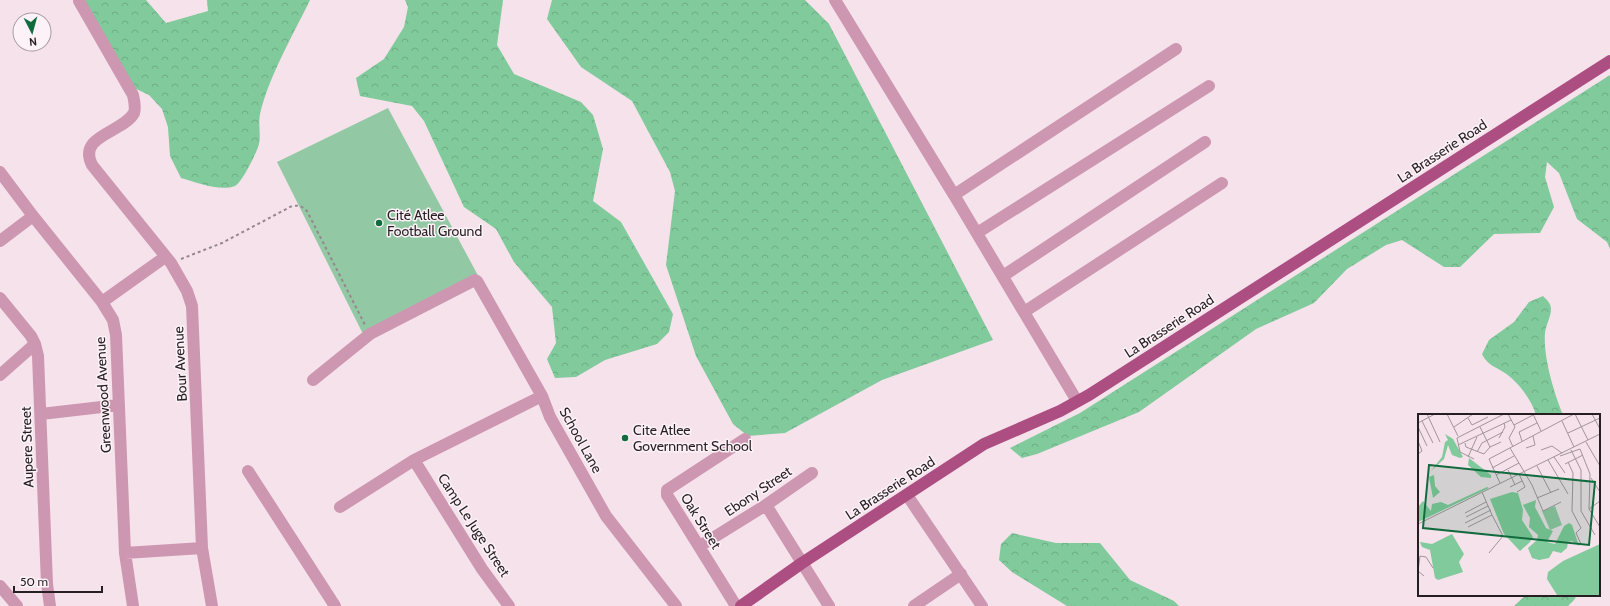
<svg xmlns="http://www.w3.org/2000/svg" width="1610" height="606" font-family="Cabin,sans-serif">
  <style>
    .forest { fill: url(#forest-crowns) }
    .pitch { fill: #93c8a5 }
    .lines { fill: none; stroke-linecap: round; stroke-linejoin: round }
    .path { stroke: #95878e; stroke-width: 2; stroke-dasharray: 3 3; stroke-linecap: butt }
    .minor { stroke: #cd97b1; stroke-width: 12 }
    .major { stroke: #ad4e82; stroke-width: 12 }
    .poi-dot { fill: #116b3e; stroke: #fdf2f7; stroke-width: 1.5 }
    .labels { text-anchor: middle; stroke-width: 3; stroke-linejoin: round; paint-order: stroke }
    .street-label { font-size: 14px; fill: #261f22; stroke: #fdf2f7 }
    .poi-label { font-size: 14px; fill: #261f22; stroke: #fdf2f7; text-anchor: start }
    .inset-road { fill: none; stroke: #a2949b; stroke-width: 1 }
    .view { fill: #116b3e; fill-opacity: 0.15; stroke: #116b3e; stroke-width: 2 }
    .inset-edge { fill: none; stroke: #261f22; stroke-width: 2 }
  </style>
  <defs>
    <pattern id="forest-crowns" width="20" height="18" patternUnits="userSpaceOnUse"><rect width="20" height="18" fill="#80ca9b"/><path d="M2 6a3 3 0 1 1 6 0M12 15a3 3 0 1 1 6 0" fill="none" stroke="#6ead85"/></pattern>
  </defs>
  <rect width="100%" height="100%" fill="#f5e2eb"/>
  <!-- forest -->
  <path class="forest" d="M 82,0 L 146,0 L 166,23 L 208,11 L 207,0 L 310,0 C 293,35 269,76 260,114 C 258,124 261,134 259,144 C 257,152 242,183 235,186 C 220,192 195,182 181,178 L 170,156 L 168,127 L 162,109 L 149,95 L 132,87 Z
    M 405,0 L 503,0 L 497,45 L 514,74 L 581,102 L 593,115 L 603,149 L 593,201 L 621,222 L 673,314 L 669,332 L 657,344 L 605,360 L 576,377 L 555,378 L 547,359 L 556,343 L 552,307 L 514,262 L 496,229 L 464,207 L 424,121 L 412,106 L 360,96 L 356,78 L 384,59 L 404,27 L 408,7 Z
    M 552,0 L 805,0 L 829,24 L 993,340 L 882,380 L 785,433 L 748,436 L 733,424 L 696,356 L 666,265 L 675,191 L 670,172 L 632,101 L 581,67 L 547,19 Z
    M 1610,75 L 1610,249 L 1607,242 L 1577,219 L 1559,173 L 1547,162 L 1545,177 L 1554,207 L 1540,233 L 1494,234 L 1460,267 L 1444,267 L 1402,240 L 1386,245 L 1347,269 L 1314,303 L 1256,329 L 1139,412 L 1037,454 L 1022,458 L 1010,448 L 1080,413 Z
    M 1543,296 C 1546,299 1551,303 1551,309 C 1551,316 1546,325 1545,333 C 1543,357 1554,393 1563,415 L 1536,415 C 1532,400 1518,382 1505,373 C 1496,367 1487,365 1482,354 L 1489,340 L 1514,322 L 1529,302 Z
    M 1012,533 L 1056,543 L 1100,543 L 1130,580 L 1174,601 L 1179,606 L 1067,606 L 1012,572 L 999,560 L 1001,544 Z
    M 1526,595 L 1577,595 L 1574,600 L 1568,606 L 1514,606 Z"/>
  <!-- pitch -->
  <path class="pitch" d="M 388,108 L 482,283 L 364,336 L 277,162 Z"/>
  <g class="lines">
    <!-- path -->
    <path class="path" d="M 181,259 L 222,243 L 292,206 C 299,205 302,206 307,211 L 365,325"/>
    <!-- minor -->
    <path class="minor" d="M 835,0 L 954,195
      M 79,1 L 133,95 C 134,100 136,107 134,113 C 123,133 77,135 92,165 L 171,263 L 187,291 L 192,306 L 202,548 L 212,606
      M 0,172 L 33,216 L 102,302 L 113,320 L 116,335 L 125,553 L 133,606
      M 977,233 L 1209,86
      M 0,241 L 33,216
      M 1003,276 L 1205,142
      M 0,298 L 31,336 L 35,344 L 38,356 L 47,584 L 50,606
      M 102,302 L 165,257
      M 1024,312 L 1222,183
      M 0,375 L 35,344
      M 313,380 L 370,334 L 475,280 L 477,281 L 542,396 L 550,417 L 606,516 L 676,606
      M 1077,401 L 954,195 L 1176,49
      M 41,414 L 119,405
      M 414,460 L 482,569 L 509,606
      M 248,471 L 335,606
      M 907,495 L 982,606
      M 766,505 L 829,606
      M 340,507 L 414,460 L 542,396
      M 700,546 L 766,505 L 812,473
      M 125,553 L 202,548
      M 0,586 L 17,606
      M 736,606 L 667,495 L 667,490 L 745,439
      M 914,606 L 961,574"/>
    <!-- major -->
    <path class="major" d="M 741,606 L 802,563 L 984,444 L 1060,411 L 1089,395 L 1610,61"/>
  </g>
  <!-- markers -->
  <g class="poi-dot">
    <circle cx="379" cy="223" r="4"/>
    <circle cx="625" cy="438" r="4"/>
  </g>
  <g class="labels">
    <!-- street labels -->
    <g class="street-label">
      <text transform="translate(1442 151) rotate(-33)" y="5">La Brasserie Road</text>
      <text transform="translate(1169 326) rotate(-33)" y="5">La Brasserie Road</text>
      <text transform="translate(180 364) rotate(-93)" y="5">Bour Avenue</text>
      <text transform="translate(103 395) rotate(-93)" y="5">Greenwood Avenue</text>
      <text transform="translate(581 440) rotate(61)" y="5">School Lane</text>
      <text transform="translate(27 447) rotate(-92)" y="5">Aupere Street</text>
      <text transform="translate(890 488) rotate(-33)" y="5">La Brasserie Road</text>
      <text transform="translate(758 491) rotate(-34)" y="5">Ebony Street</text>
      <text transform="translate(701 521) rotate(58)" y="5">Oak Street</text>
      <text transform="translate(474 525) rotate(57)" y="5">Camp Le Juge Street</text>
    </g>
    <!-- poi labels -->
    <g class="poi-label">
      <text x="387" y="220">Cité Atlee<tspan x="387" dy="16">Football Ground</tspan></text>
      <text x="633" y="435">Cite Atlee<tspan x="633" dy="16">Government School</tspan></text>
    </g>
  </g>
  <!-- overview -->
  <g transform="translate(1418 414)">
    <rect width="182" height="182" fill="#f5e2eb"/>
    <path d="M 27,20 L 35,25 L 45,43 L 42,44 L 34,41 L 30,31 L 26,45 L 13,57 L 24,43 L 27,28 L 30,26 ZM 51,44 L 73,61 L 73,64 L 63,63 L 50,51 ZM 16,61 L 17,72 L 22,78 L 15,84 L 11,63 ZM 69,73 L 71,74 L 0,108 L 0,93 L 5,87 L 13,97 L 14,90 L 23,88 L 30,91 ZM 94,78 L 100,79 L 105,96 L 104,106 L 115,123 L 112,128 L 102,137 L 86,120 L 72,85 ZM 118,86 L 117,93 L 128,114 L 135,117 L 129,128 L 137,130 L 146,112 L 151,109 L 154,111 L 161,132 L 154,127 L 150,128 L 149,134 L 143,139 L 135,137 L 131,144 L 121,146 L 114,144 L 110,134 L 119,126 L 120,121 L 111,113 L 112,104 L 105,91 ZM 34,120 L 46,140 L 41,148 L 45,158 L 20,166 L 17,164 L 12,136 L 4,133 L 2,128 L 14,130 ZM 182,130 L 182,181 L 139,181 L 129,165 L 130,158 L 145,147 Z" fill="#80ca9b"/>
    <path d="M 137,92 L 144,111 L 132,116 L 124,97 Z" fill="#93c8a5"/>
    <path class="inset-road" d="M 9,0 L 22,28M 29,0 L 40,22M 90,0 L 97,13 L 91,24 L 95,33M 115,0 L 123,17M 157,0 L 170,26M 174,0 L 182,15M 50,4 L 54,11 L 70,3M 4,7 L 15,29M 144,7 L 156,33M 0,9 L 17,0M 96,11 L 115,1M 0,13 L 9,32M 36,13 L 55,0M 62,13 L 72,33M 150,19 L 182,4M 81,24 L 87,13 L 86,9M 0,27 L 4,37 L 0,40M 104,27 L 101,18 L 119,9M 168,28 L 182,52M 47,29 L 48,33 L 66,40 L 72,33 L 83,28M 40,31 L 93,6M 92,34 L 114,71 L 125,97 L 143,88M 108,34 L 117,31 L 115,22M 123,36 L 134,32 L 144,39M 153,36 L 163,56 L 163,97 L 177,121M 59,38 L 64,29 L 85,18M 142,42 L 162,35 L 172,60 L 171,95 L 182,113M 50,43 L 59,23M 136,43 L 147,59M 56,45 L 42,38 L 39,24 L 86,0M 130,46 L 150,80M 150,48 L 155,59 L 154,97 L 163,114 L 158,119 L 163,130M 147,50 L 165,41M 119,52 L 133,79M 74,54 L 96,42M 90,56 L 97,71M 78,61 L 101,49M 173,64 L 182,78M 82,69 L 71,45 L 156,0M 92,73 L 104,67M 99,78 L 107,73 L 101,60M 119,84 L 141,75M 171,95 L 182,87M 47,99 L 68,88M 48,103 L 70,92M 47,109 L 73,96M 0,110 L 182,20M 50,113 L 74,101 L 64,78M 71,139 L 85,122 L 74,101M 6,162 L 0,157 L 2,142 L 8,143 L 15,154"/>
    <path class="view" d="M 11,51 L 177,68 L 171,131 L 5,114 Z"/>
    <rect width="182" height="182" class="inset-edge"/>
  </g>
  <!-- north arrow -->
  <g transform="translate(32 32) rotate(174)"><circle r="19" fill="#fdf2f7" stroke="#a79ea2"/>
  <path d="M0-3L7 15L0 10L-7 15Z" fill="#116b3e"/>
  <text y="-6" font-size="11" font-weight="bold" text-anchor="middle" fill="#261f22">N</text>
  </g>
  <!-- scale -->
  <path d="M14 586v6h88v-6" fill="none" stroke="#261f22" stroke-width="2"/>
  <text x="20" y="586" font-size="12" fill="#261f22" stroke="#fdf2f7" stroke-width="3" paint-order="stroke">50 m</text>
</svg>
